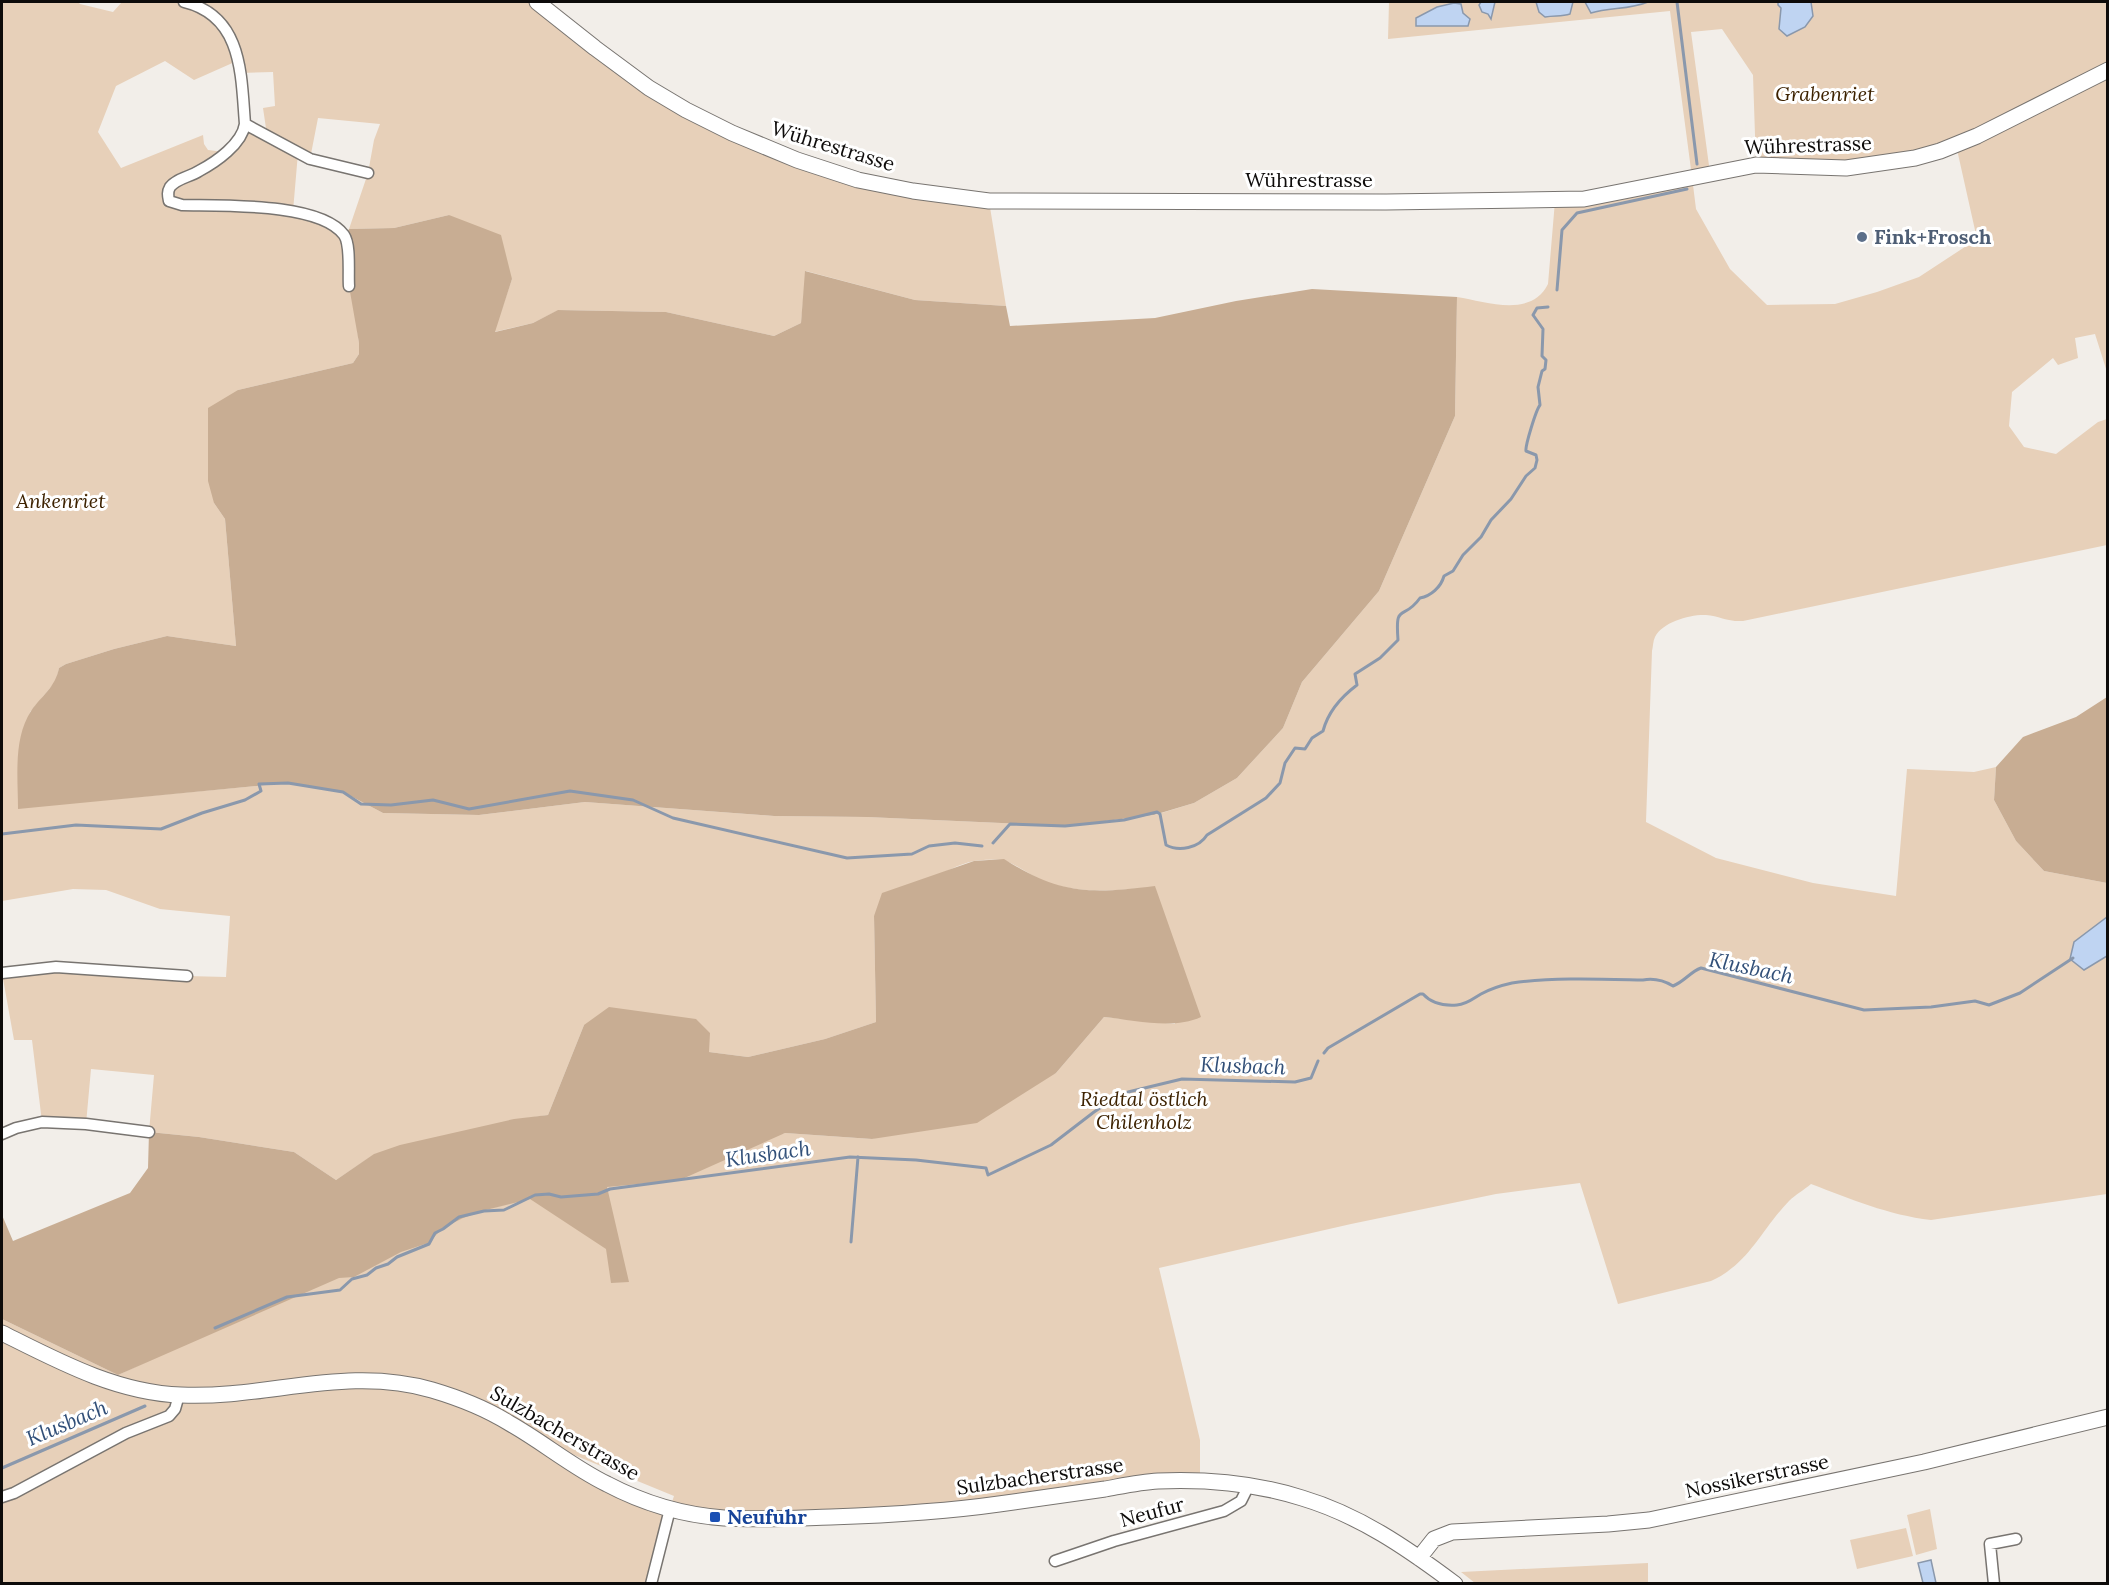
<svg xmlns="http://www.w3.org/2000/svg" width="2109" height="1585" font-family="Lora,serif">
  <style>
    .green { fill: #e7d0b9; fill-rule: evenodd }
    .forest { fill: #c8ad93 }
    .water { fill: #bfd4f2; stroke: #8a98ac; stroke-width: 1.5 }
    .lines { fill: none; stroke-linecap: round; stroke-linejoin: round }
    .stream { stroke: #8a98ac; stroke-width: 3 }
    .street-casing { stroke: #787470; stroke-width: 13 }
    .secondary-casing { stroke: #787470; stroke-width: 17 }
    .street { stroke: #fff; stroke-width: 10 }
    .secondary { stroke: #fff; stroke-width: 15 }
    .service-dot { fill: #5c6f8a; stroke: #fff; stroke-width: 2 }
    .transit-dot { fill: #1a4fb4; stroke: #fff; stroke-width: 2 }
    .labels { text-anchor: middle; stroke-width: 6; stroke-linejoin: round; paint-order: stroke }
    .park-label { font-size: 20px; font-style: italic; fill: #3d2200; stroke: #fff }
    .street-label { font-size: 20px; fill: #0d0b0a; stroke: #fff }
    .service-label { font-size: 20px; font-weight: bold; fill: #4e5e75; stroke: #fff; text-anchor: start }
    .transit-label { font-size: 20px; font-weight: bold; fill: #164399; stroke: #fff; text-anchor: start }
    .water-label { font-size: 21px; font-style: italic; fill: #314f78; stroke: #fff }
  </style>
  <rect width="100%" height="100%" fill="#f2eee9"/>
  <!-- green -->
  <path class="green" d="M 2,2 L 78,2 L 80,4 L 113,12 L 122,2 L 537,2 L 649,88 L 796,160 L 989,201 L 1006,306 L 915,300 L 806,271 L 801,323 L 774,336 L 666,312 L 559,310 L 533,323 L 494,332 L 512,279 L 449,215 L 394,228 L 349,229 L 368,173 L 374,140 L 380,124 L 318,118 L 310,159 L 298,153 L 293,211 L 345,236 L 359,343 L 359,354 L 353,363 L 238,390 L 214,503 L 225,519 L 236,646 L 167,636 L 114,649 L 66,664 L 59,668 L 56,681 L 30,712 L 18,808 L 288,783 L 343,792 L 383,813 L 479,815 L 585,802 L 774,816 L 867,817 L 1065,826 L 1155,815 L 1194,803 L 1237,778 L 1283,728 L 1302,682 L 1379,591 L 1455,416 L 1457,297 C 1487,302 1531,318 1548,284 L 1555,201 L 1692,177 L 1670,11 L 1388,39 L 1389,2 L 2107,2 L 2107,372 L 2095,334 L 2075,338 L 2078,358 L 2058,365 L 2053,358 L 2012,392 L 2009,426 L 2024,447 L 2056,454 L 2098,422 L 2107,419 L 2107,545 L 1743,621 C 1728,622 1719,616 1706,615 C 1691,614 1662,622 1655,637 C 1653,641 1653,647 1652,651 L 1646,822 L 1716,858 L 1813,883 L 1896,896 L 1907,769 L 1974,772 L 1996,767 L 1994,800 L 2016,841 L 2044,871 L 2107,883 L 2107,1194 L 1931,1220 C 1888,1215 1851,1199 1811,1184 C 1804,1190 1795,1195 1789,1201 C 1761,1230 1749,1264 1711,1281 L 1618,1304 L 1580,1183 L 1496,1194 L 1351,1224 L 1159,1268 L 1200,1440 L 1200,1480 L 793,1518 L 670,1509 L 651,1583 L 2,1583 L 2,1319 L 118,1375 L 459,1217 L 596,1180 L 785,1133 L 872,1139 L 1056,1073 L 1104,1017 L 1175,1024 L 1155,887 C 1122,890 1088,894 1055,885 C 1037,881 1023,868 1006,861 C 999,858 982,860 974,861 C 946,866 900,900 874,916 L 876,1022 L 825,1039 L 748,1057 L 709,1052 L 584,1025 L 548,1115 L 514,1120 L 375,1154 L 336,1180 L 294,1152 L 199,1137 L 149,1132 L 154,1075 L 91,1069 L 86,1124 L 42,1122 L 32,1040 L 14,1040 L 2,973 L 56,967 L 187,976 L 226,977 L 230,916 L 160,909 L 106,890 L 73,889 L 2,901 ZM 1722,29 L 1753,75 L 1756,165 L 1915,158 L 1956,145 L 1977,239 L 1919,277 L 1877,292 L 1835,304 L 1767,305 L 1730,269 L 1696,209 L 1692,177 L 1710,173 L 1691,32 ZM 165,61 L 194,80 L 237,61 L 240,73 L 273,72 L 275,106 L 263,108 L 267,135 L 245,124 L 225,152 L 208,150 L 204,144 L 203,135 L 121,168 L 98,132 L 116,86 ZM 540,1441 L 674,1496 L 670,1508 Z
    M 1930,1509 L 1937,1549 L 1916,1555 L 1907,1515 Z
    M 1906,1528 L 1913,1556 L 1857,1569 L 1850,1540 Z
    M 1648,1563 L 1648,1583 L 1475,1583 L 1461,1572 Z"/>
  <!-- forest -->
  <path class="forest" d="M 449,215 L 501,235 L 512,279 L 495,332 L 533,323 L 558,310 L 666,312 L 774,336 L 801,323 L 805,271 L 915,300 L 1006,306 L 1010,326 L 1155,318 L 1236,301 L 1312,289 L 1457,297 L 1455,416 L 1379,591 L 1302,682 L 1283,728 L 1237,778 L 1194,803 L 1154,815 L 1065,826 L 867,817 L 774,816 L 585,802 L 479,815 L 383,813 L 343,792 L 288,783 L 18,809 C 18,777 13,739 31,711 C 42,695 55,688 59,668 L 66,664 L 114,649 L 167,636 L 236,646 L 225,519 L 214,503 L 208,481 L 208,408 L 238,390 L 353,363 L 359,354 L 359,343 L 349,286 L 345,236 L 349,229 L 394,228 Z
    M 2107,697 L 2107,883 L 2044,871 L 2016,841 L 1994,800 L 1996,767 L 2023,737 L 2076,717 Z
    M 1004,859 C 1060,895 1091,894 1155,886 L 1201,1017 C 1173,1030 1134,1020 1104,1017 L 1056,1073 L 977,1123 L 872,1139 L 785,1133 L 680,1180 L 607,1187 L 629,1282 L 611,1283 L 606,1249 L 530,1199 L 486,1210 L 463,1218 L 443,1228 L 428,1243 L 401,1252 L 354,1277 L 339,1278 L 118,1375 L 2,1319 L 2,1215 L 13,1241 L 130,1193 L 148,1168 L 149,1132 L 199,1137 L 294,1152 L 336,1180 L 374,1154 L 400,1145 L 514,1119 L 548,1115 L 584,1025 L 609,1007 L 696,1019 L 710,1033 L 709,1052 L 748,1057 L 825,1039 L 876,1022 L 874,916 L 882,893 L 974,861 Z"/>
  <!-- water -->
  <path class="water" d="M 1481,2 L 1495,2 L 1491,19 L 1488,14 L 1482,12 L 1479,5 Z
    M 1536,2 L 1573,2 L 1570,14 C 1561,17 1555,15 1545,17 L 1539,12 Z
    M 1585,2 L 1648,2 C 1629,10 1610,7 1591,13 Z
    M 1778,2 L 1811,2 L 1813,16 L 1805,27 L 1787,36 L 1779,29 L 1781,8 L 1778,5 Z
    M 1454,3 L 1461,4 L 1463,13 L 1470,19 L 1468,26 L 1416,26 L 1416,18 L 1437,7 Z
    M 2107,917 L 2107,956 L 2084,970 L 2070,959 L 2074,942 Z
    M 1931,1560 L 1936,1583 L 1923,1583 L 1918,1563 Z"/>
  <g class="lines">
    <!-- stream -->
    <path class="stream" d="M 1677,2 L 1697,164
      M 1557,290 L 1562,230 L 1577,213 L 1687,189
      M 2,834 L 76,825 L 161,829 L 202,813 L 245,800 L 261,791 L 259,784 L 288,783 L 343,792 L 361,804 L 391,805 L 433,800 L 469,809 L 570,791 L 633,800 L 673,818 L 847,858 L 912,854 L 929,846 L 955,843 L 982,846
      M 993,843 L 1010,824 L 1065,826 L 1124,820 L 1157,812 L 1160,814 L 1166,845 C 1179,852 1199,848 1207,835 L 1266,798 L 1280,783 L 1285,763 L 1295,748 L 1305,749 L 1312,738 L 1323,731 C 1328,712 1341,697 1357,685 L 1355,674 L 1380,658 L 1398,640 C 1395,601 1403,622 1420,598 C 1431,596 1441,587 1444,576 L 1453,571 L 1463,555 L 1481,537 L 1491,520 L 1511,499 L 1526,476 L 1535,468 L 1537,460 L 1536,455 L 1526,451 C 1525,446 1536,410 1540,405 L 1538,387 L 1542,371 L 1545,369 L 1546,360 L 1542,356 L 1543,329 L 1533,315 L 1537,308 L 1548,307
      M 1324,1053 L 1328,1048 L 1420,994 L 1423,994 C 1432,1004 1444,1006 1457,1005 C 1468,1004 1472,999 1481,994 C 1490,989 1503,985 1512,983 C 1555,977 1600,979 1643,980 C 1654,978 1663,980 1673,986 C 1685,981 1690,972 1701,968 L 1864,1010 L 1931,1007 L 1975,1001 L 1989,1005 L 2020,993 L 2073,958
      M 851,1242 L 858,1157
      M 215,1328 L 287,1297 L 340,1290 L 352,1279 L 367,1275 L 376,1268 L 388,1264 L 397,1257 L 429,1244 L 435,1233 L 443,1229 L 459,1217 L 484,1211 L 504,1210 L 535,1195 L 549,1194 L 561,1197 L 598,1194 L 610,1189 L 850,1157 L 916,1160 L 986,1168 L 988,1175 L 1051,1145 L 1094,1112 L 1112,1100 L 1128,1092 L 1182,1079 L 1295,1082 L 1311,1078 L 1318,1061
      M 2,1468 L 145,1406"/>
    <defs>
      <path id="street" d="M 184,2 C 243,16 241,75 245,124 C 242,144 216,162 199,171 C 190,177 177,178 170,187 C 167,192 168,196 169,201 L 182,205 C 220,206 320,202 344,235 C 351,245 348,273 349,286
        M 245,124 L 310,159 L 368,173
        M 2,973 L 56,967 L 187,976
        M 2,1134 L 16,1128 L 42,1122 L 86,1124 L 149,1132
        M 2,1497 L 14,1493 L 126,1433 L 169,1416 L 175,1409 L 179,1395
        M 1055,1561 L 1114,1541 L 1224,1511 L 1241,1501 L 1249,1485
        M 651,1584 L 670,1509
        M 1994,1584 L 1990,1544 L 2016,1539"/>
      <path id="secondary" d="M 537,2 L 595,48 L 649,88 L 686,110 L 732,133 L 797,160 L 858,180 L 913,191 L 989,201 L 1386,202 L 1584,199 L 1756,165 L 1846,168 L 1915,158 L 1940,151 L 1977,136 L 2108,70
        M 2,1333 C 58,1361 117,1393 181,1395 C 266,1399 347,1365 432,1390 C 459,1398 485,1408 509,1423 C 543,1442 572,1467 607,1484 C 643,1503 683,1515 724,1518 C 759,1520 795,1518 831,1517 C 887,1515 943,1512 999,1504 C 1034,1499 1070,1494 1105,1489 C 1122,1486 1140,1482 1158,1481 C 1206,1479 1255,1483 1302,1498 C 1359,1515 1407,1548 1455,1584
        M 1419,1558 L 1434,1539 L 1452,1532 L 1608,1524 L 1649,1520 L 1924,1462 L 2108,1417"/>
    </defs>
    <!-- street casing -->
    <use href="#street" class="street-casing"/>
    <!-- secondary casing -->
    <use href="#secondary" class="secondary-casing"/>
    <!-- street -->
    <use href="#street" class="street"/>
    <!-- secondary -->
    <use href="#secondary" class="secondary"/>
  </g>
  <!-- markers -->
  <circle class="service-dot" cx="1862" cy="237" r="6"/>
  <rect class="transit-dot" x="709" y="1511" width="12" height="12" rx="3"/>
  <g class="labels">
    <!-- park labels -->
    <g class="park-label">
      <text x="1825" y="101">Grabenriet</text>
      <text x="61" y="508">Ankenriet</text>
      <text x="1144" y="1106">Riedtal östlich<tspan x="1144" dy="23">Chilenholz</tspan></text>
    </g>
    <!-- street labels -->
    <g class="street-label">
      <text transform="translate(1808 145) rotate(-2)" y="7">Wührestrasse</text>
      <text transform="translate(833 146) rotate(17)" y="7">Wührestrasse</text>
      <text x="1309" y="187">Wührestrasse</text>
      <text transform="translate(565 1433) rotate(30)" y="7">Sulzbacherstrasse</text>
      <text transform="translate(1040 1476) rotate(-8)" y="7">Sulzbacherstrasse</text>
      <text transform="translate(1757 1476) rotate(-12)" y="7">Nossikerstrasse</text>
      <text transform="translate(1152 1512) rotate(-15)" y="7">Neufur</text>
    </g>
    <!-- service labels -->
    <g class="service-label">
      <text x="1874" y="244">Fink+Frosch</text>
    </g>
    <!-- transit labels -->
    <g class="transit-label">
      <text x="727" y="1524">Neufuhr</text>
    </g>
    <!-- water labels -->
    <g class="water-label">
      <text transform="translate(1751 968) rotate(12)" y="7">Klusbach</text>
      <text transform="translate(1243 1066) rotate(2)" y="7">Klusbach</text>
      <text transform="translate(768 1154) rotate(-8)" y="7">Klusbach</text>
      <text transform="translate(67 1423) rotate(-23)" y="7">Klusbach</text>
    </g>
  </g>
  <!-- border -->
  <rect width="2109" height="1585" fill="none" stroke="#0d0b0a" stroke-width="6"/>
</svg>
